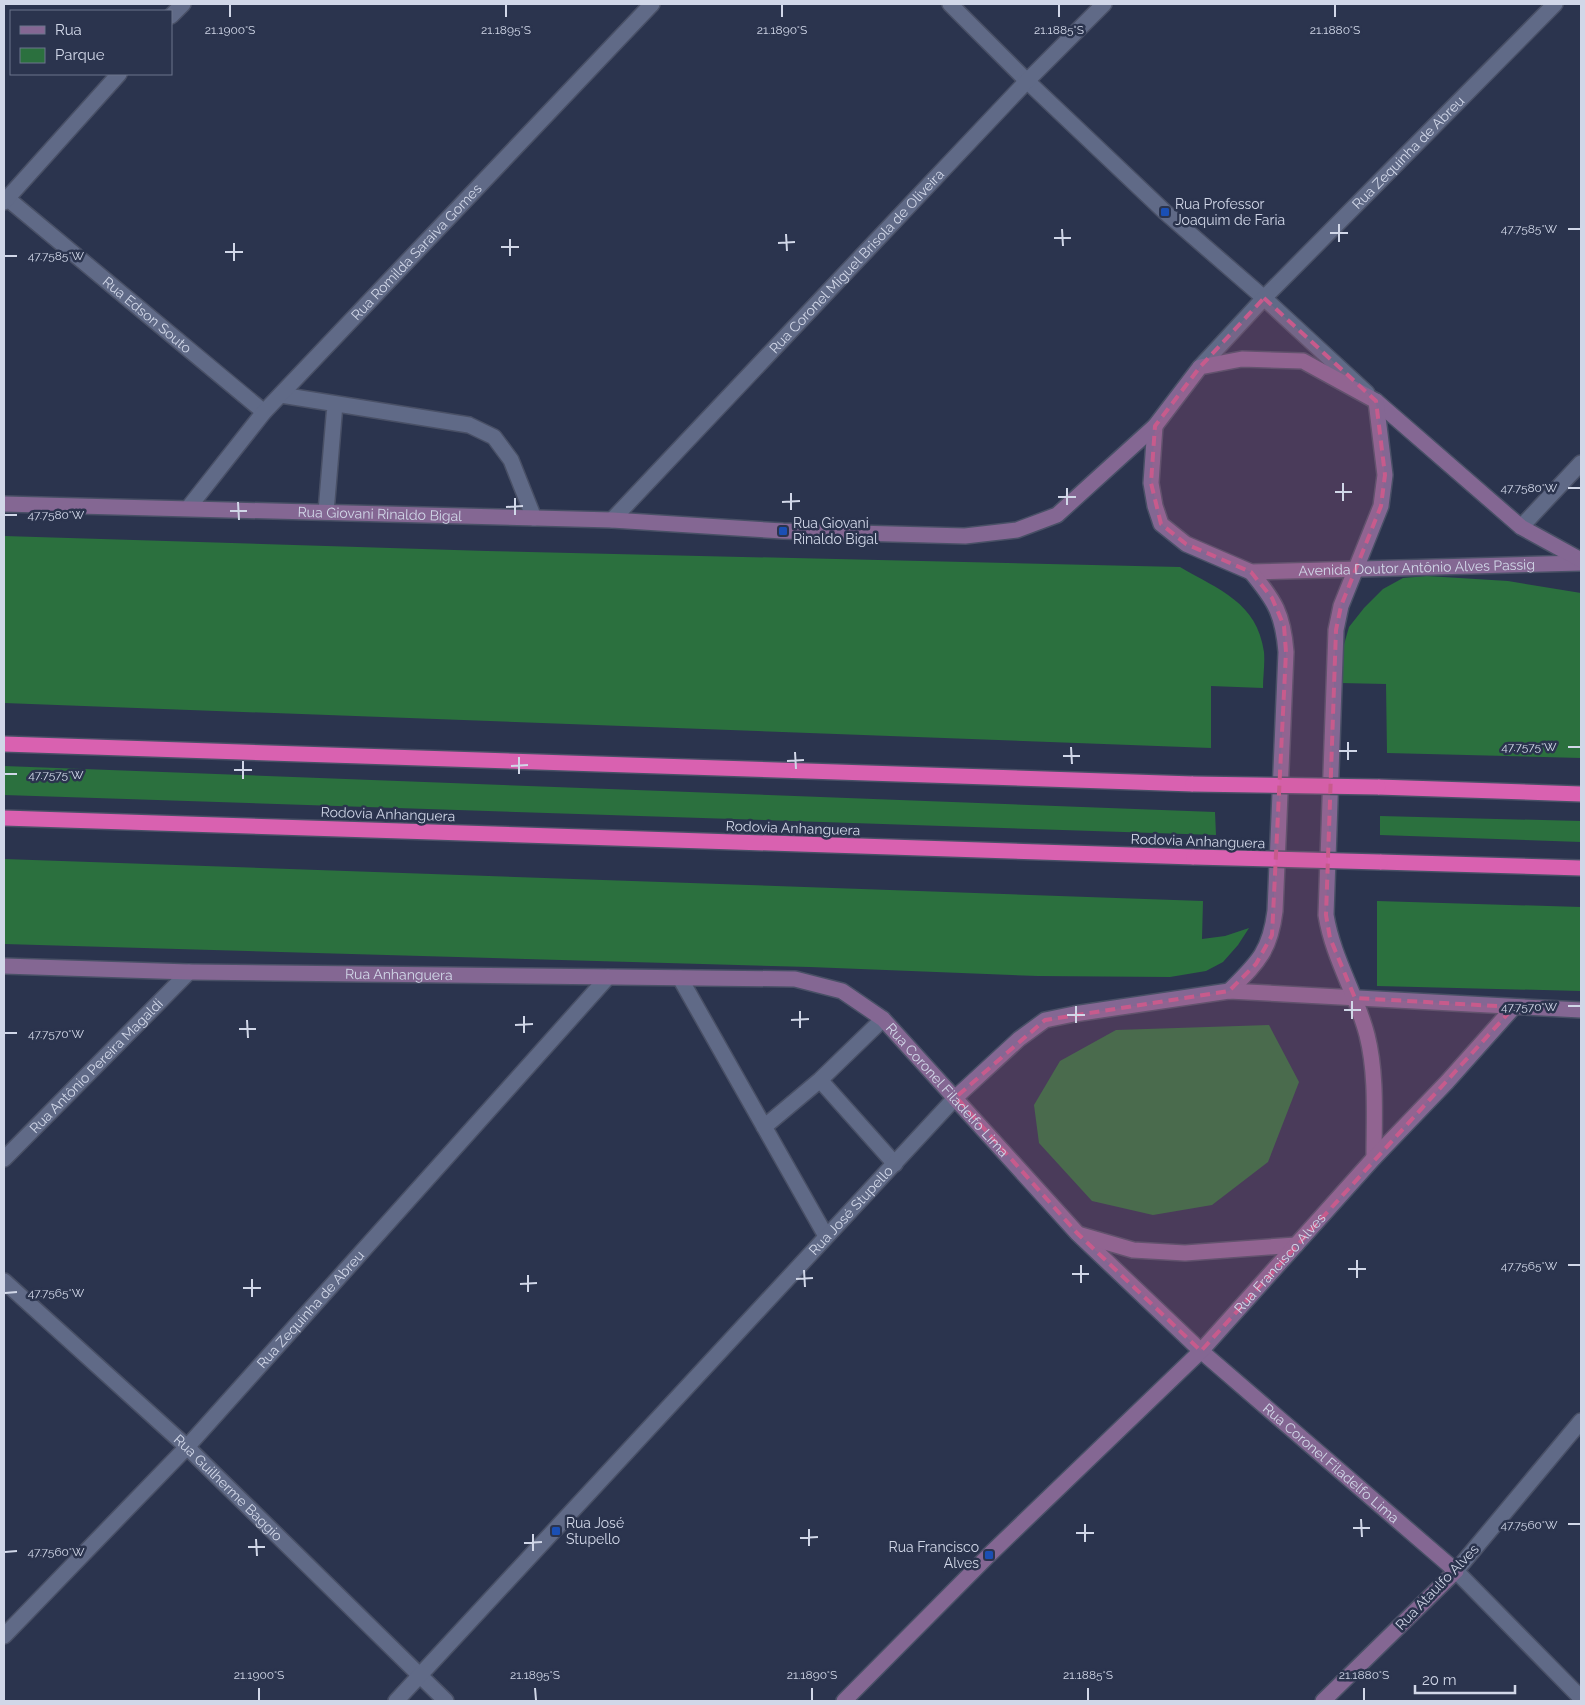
<svg xmlns="http://www.w3.org/2000/svg" width="1585" height="1705" font-family="Raleway,sans-serif">
  <style>
    .green { fill: #2b703e }
    .lines { fill: none; stroke-linecap: round; stroke-linejoin: round }
    .lane-casing { stroke: #495066; stroke-width: 18 }
    .street-casing { stroke: #495066; stroke-width: 18 }
    .secondary-casing { stroke: #495066; stroke-width: 18 }
    .highway-casing { stroke: #495066; stroke-width: 18 }
    .lane { stroke: #606a87; stroke-width: 15 }
    .street { stroke: #606a87; stroke-width: 15 }
    .secondary { stroke: #846793; stroke-width: 15 }
    .highway { stroke: #d961b0; stroke-width: 15 }
    .highway-bridge-casing { stroke: #495066; stroke-width: 18; stroke-linecap: butt }
    .highway-bridge { stroke: #d961b0; stroke-width: 15 }
    .marked { fill: #c75b8c; fill-opacity: 0.2; stroke: #c75b8c; stroke-width: 4; stroke-dasharray: 10 6; stroke-linejoin: round }
    .ticks { fill: none; stroke: #d1d7e8; stroke-width: 2 }
    .transit-dot { fill: #1a4fb4; stroke: #2b344e; stroke-width: 2 }
    .labels { text-anchor: middle; stroke-width: 5; stroke-linejoin: round; paint-order: stroke }
    .street-label { font-size: 14px; fill: #d1d7e8; stroke: #2b344e }
    .poi-label { font-size: 14px; fill: #d1d7e8; stroke: #2b344e; text-anchor: start }
    .ticks-label { font-size: 12px; text-anchor: middle; fill: #d1d7e8; stroke: #2b344e; stroke-width: 5; stroke-linejoin: round; paint-order: stroke }
  </style>
  <rect width="100%" height="100%" fill="#2b344e"/>
  <!-- green -->
  <path class="green" d="M 4,536 L 487,551 L 1180,567 C 1219,590 1257,602 1264,652 C 1265,664 1263,676 1263,688 L 1211,686 L 1211,748 L 4,703 Z
    M 1427,576 L 1508,581 L 1581,593 L 1581,758 L 1387,753 L 1386,684 L 1340,683 L 1341,655 L 1349,627 L 1364,608 L 1383,589 L 1403,578 Z
    M 4,766 L 1215,812 L 1216,835 L 4,795 Z
    M 1380,816 L 1581,821 L 1581,842 L 1380,835 Z
    M 4,859 L 1203,901 L 1202,939 L 1225,936 L 1249,928 L 1238,945 L 1223,962 L 1206,971 L 1170,977 L 1038,976 L 810,967 L 4,944 Z
    M 1377,901 L 1581,907 L 1581,991 L 1377,986 Z
    M 1269,1025 L 1299,1082 L 1268,1162 L 1212,1205 L 1153,1215 L 1092,1201 L 1039,1143 L 1034,1105 L 1060,1061 L 1116,1030 Z"/>
  <g class="lines">
    <defs>
      <path id="lane" d="M 281,395 L 469,425 L 494,437 L 511,460 L 534,518
        M 326,512 L 335,404
        M 680,978 L 826,1236
        M 820,1080 L 895,1164
        M 764,1127 L 820,1080 L 883,1019"/>
      <g id="street">
        <path d="M 950,4 L 1027,81 L 1165,212 L 1264,298 L 1367,393"/>
        <path d="M 171,16 L 183,4"/>
        <path id="s1" d="M 8,199 L 264,412"/>
        <path d="M 4,202 L 119,74"/>
        <path id="s2" d="M 1200,367 L 1264,298 L 1555,4"/>
        <path id="s3" d="M 189,507 L 264,412 L 652,4"/>
        <path id="s4" d="M 612,520 L 1027,81 L 1104,4"/>
        <path d="M 1521,527 L 1581,463"/>
        <path id="s5" d="M 4,1159 L 189,972"/>
        <path id="s6" d="M 4,1281 L 187,1447 L 446,1701"/>
        <path d="M 1581,1421 L 1456,1571 L 1581,1698"/>
        <path id="s7" d="M 4,1636 L 187,1447 L 608,977"/>
        <path id="s8" d="M 396,1701 L 956,1097"/>
      </g>
      <g id="secondary">
        <path id="s9" d="M 1155,426 L 1151,483 L 1155,506 L 1161,524 L 1186,544 L 1251,572 L 1581,563"/>
        <path id="s10" d="M 4,504 L 612,520 L 783,531 L 965,536 L 1017,530 L 1057,515 L 1155,426 L 1200,367 L 1242,359 L 1303,361 L 1376,401 L 1521,527 L 1581,560"/>
        <path id="s11" d="M 4,966 L 189,972 L 795,979 L 842,991 L 883,1019 L 1077,1233 L 1201,1351 L 1456,1571 L 1323,1701"/>
        <path d="M 1229,991 C 1257,963 1270,952 1275,911 L 1286,652 C 1283,614 1275,601 1251,572"/>
        <path d="M 956,1097 L 1019,1039 L 1045,1020 L 1074,1014 L 1229,991 L 1581,1010"/>
        <path d="M 1374,1158 C 1374,1117 1377,1075 1367,1035 C 1356,993 1333,958 1326,915 L 1336,630 L 1341,606 L 1381,506 L 1385,475 L 1376,401"/>
        <path d="M 1081,1235 L 1133,1250 L 1185,1253 L 1296,1245"/>
        <path id="s12" d="M 844,1701 L 989,1555 L 1201,1351 L 1374,1158 L 1447,1082 L 1514,1007"/>
      </g>
      <path id="highway" d="M 4,744 L 1193,784
        M 1378,787 L 1581,794
        M 4,818 L 1194,857
        M 1380,862 L 1581,868"/>
    </defs>
    <!-- lane casing -->
    <use href="#lane" class="lane-casing"/>
    <!-- street casing -->
    <use href="#street" class="street-casing"/>
    <!-- secondary casing -->
    <use href="#secondary" class="secondary-casing"/>
    <!-- highway casing -->
    <use href="#highway" class="highway-casing"/>
    <!-- lane -->
    <use href="#lane" class="lane"/>
    <!-- street -->
    <use href="#street" class="street"/>
    <!-- secondary -->
    <use href="#secondary" class="secondary"/>
    <!-- highway -->
    <use href="#highway" class="highway"/>
    <defs>
      <path id="highway-bridge" d="M 1193,784 L 1378,787
        M 1194,857 L 1380,862"/>
    </defs>
    <!-- highway-bridge casing -->
    <use href="#highway-bridge" class="highway-bridge-casing"/>
    <!-- highway-bridge -->
    <use href="#highway-bridge" class="highway-bridge"/>
  </g>
  <!-- marked area -->
  <path class="marked" d="M 1264,298 L 1376,401 L 1385,475 L 1381,506 L 1341,606 L 1336,630 L 1326,915 L 1330,938 L 1355,998 L 1514,1007 L 1201,1351 L 1077,1233 L 956,1097 L 1045,1020 L 1229,991 L 1256,964 L 1272,935 L 1286,652 L 1284,626 L 1272,598 L 1251,572 L 1186,544 L 1161,524 L 1151,483 L 1155,426 L 1200,367 Z"/>
  <!-- ticks -->
  <path class="ticks" d="M 230,5 L 230,17M 506,5 L 506,17M 782,5 L 782,17M 1059,5 L 1059,17M 1335,5 L 1335,17M 1339,224 L 1339,242M 1062,229 L 1063,246M 1568,229 L 1580,229M 1330,233 L 1348,233M 786,234 L 787,251M 1054,238 L 1071,238M 510,239 L 510,256M 234,243 L 234,261M 778,243 L 795,242M 501,247 L 519,247M 225,252 L 243,252M 5,256 L 17,256M 1343,483 L 1343,501M 1067,488 L 1067,505M 1568,488 L 1580,488M 1335,492 L 1352,492M 791,493 L 791,510M 1058,497 L 1076,497M 515,498 L 515,515M 238,502 L 239,520M 782,502 L 800,501M 506,507 L 523,506M 230,511 L 247,511M 5,515 L 17,515M 1348,742 L 1348,760M 1071,747 L 1072,764M 1568,747 L 1580,747M 1339,751 L 1357,751M 795,752 L 796,769M 1063,756 L 1080,756M 519,757 L 519,774M 243,761 L 243,779M 787,761 L 804,760M 511,766 L 528,765M 234,770 L 252,770M 5,774 L 17,774M 1352,1001 L 1352,1019M 1076,1006 L 1076,1023M 1568,1006 L 1580,1006M 1344,1010 L 1361,1010M 800,1011 L 800,1028M 1067,1015 L 1085,1015M 524,1016 L 524,1033M 247,1020 L 248,1038M 791,1020 L 809,1019M 515,1025 L 533,1024M 239,1029 L 256,1029M 5,1033 L 17,1033M 1357,1260 L 1357,1278M 1081,1265 L 1081,1283M 1568,1265 L 1580,1265M 1348,1269 L 1366,1269M 804,1270 L 805,1287M 1072,1274 L 1089,1274M 528,1275 L 528,1292M 252,1279 L 252,1297M 796,1279 L 813,1278M 520,1284 L 537,1283M 243,1288 L 261,1288M 5,1293 L 17,1292M 1361,1519 L 1362,1537M 1085,1524 L 1085,1542M 1568,1524 L 1580,1524M 1353,1528 L 1370,1528M 809,1529 L 809,1546M 1076,1533 L 1094,1533M 533,1534 L 533,1551M 800,1538 L 818,1537M 256,1539 L 257,1556M 524,1543 L 542,1542M 248,1547 L 265,1547M 5,1552 L 17,1551M 259,1688 L 259,1700M 535,1688 L 536,1700M 812,1688 L 812,1700M 1088,1688 L 1088,1700M 1364,1688 L 1364,1700"/>
  <!-- markers -->
  <g class="transit-dot">
    <rect x="1160" y="207" width="10" height="10" rx="2.5"/>
    <rect x="778" y="526" width="10" height="10" rx="2.5"/>
    <rect x="551" y="1526" width="10" height="10" rx="2.5"/>
    <rect x="984" y="1550" width="10" height="10" rx="2.5"/>
  </g>
  <g class="labels">
    <!-- street labels -->
    <g class="street-label">
      <text dy="5" stroke="none"><textPath href="#s2" startOffset="299">Rua Zequinha de Abreu</textPath></text>
      <text dy="5" stroke="none"><textPath href="#s3" startOffset="342">Rua Romilda Saraiva Gomes</textPath></text>
      <text dy="5" stroke="none"><textPath href="#s4" startOffset="356">Rua Coronel Miguel Brisola de Oliveira</textPath></text>
      <text dy="5" stroke="none"><textPath href="#s1" startOffset="181">Rua Edson Souto</textPath></text>
      <text dy="5" stroke="none"><textPath href="#s10" startOffset="376">Rua Giovani Rinaldo Bigal</textPath></text>
      <text dy="5" stroke="none"><textPath href="#s9" startOffset="368">Avenida Doutor Antônio Alves Passig</textPath></text>
      <text transform="translate(388 814) rotate(2)" y="5">Rodovia Anhanguera</text>
      <text transform="translate(793 828) rotate(2)" y="5">Rodovia Anhanguera</text>
      <text transform="translate(1198 841) rotate(2)" y="5">Rodovia Anhanguera</text>
      <text dy="5" stroke="none"><textPath href="#s11" startOffset="395">Rua Anhanguera</textPath></text>
      <text dy="5" stroke="none"><textPath href="#s5" startOffset="131">Rua Antônio Pereira Magaldi</textPath></text>
      <text dy="5" stroke="none"><textPath href="#s11" startOffset="985">Rua Coronel Filadelfo Lima</textPath></text>
      <text dy="5" stroke="none"><textPath href="#s8" startOffset="669">Rua José Stupello</textPath></text>
      <text dy="5" stroke="none"><textPath href="#s12" startOffset="618">Rua Francisco Alves</textPath></text>
      <text dy="5" stroke="none"><textPath href="#s7" startOffset="448">Rua Zequinha de Abreu</textPath></text>
      <text dy="5" stroke="none"><textPath href="#s11" startOffset="1521">Rua Coronel Filadelfo Lima</textPath></text>
      <text dy="5" stroke="none"><textPath href="#s6" startOffset="305">Rua Guilherme Baggio</textPath></text>
      <text transform="translate(1437 1587) rotate(-46)" y="5">Rua Ataulfo Alves</text>
    </g>
    <!-- poi labels -->
    <g class="poi-label">
      <text x="1175" y="209">Rua Professor<tspan x="1175" dy="16">Joaquim de Faria</tspan></text>
      <text x="793" y="528">Rua Giovani<tspan x="793" dy="16">Rinaldo Bigal</tspan></text>
      <text x="566" y="1528">Rua José<tspan x="566" dy="16">Stupello</tspan></text>
      <text x="979" y="1552" text-anchor="end">Rua Francisco<tspan x="979" dy="16">Alves</tspan></text>
    </g>
  </g>
  <g class="ticks-label">
    <text x="230" y="34">21.1900°S</text>
    <text x="506" y="34">21.1895°S</text>
    <text x="782" y="34">21.1890°S</text>
    <text x="1059" y="34">21.1885°S</text>
    <text x="1335" y="34">21.1880°S</text>
    <text x="1529" y="233">47.7585°W</text>
    <text x="56" y="260">47.7585°W</text>
    <text x="1529" y="492">47.7580°W</text>
    <text x="56" y="519">47.7580°W</text>
    <text x="1529" y="751">47.7575°W</text>
    <text x="56" y="779">47.7575°W</text>
    <text x="1529" y="1011">47.7570°W</text>
    <text x="56" y="1038">47.7570°W</text>
    <text x="1529" y="1270">47.7565°W</text>
    <text x="56" y="1297">47.7565°W</text>
    <text x="1529" y="1529">47.7560°W</text>
    <text x="56" y="1556">47.7560°W</text>
    <text x="259" y="1679">21.1900°S</text>
    <text x="535" y="1679">21.1895°S</text>
    <text x="812" y="1679">21.1890°S</text>
    <text x="1088" y="1679">21.1885°S</text>
    <text x="1364" y="1679">21.1880°S</text>
  </g>
  <!-- border -->
  <rect width="1585" height="1705" fill="none" stroke="#d1d7e8" stroke-width="10"/>
  <!-- legend -->
  <rect x="10" y="10" width="162" height="65" fill="#2b344e" stroke="#6d758c"/>
  <rect x="20" y="26" width="25" height="8" fill="#846793" stroke="#6d758c"/>
  <text x="55" y="35" font-size="15" fill="#d1d7e8">Rua</text>
  <rect x="20" y="48" width="25" height="15" fill="#2b703e" stroke="#6d758c"/>
  <text x="55" y="60" font-size="15" fill="#d1d7e8">Parque</text>
  <!-- scale -->
  <path d="M1415 1685v8h100v-8" fill="none" stroke="#d1d7e8" stroke-width="2.5"/>
  <text x="1422" y="1685" font-size="15" fill="#d1d7e8" stroke="#2b344e" stroke-width="4" paint-order="stroke">20 m</text>
</svg>
